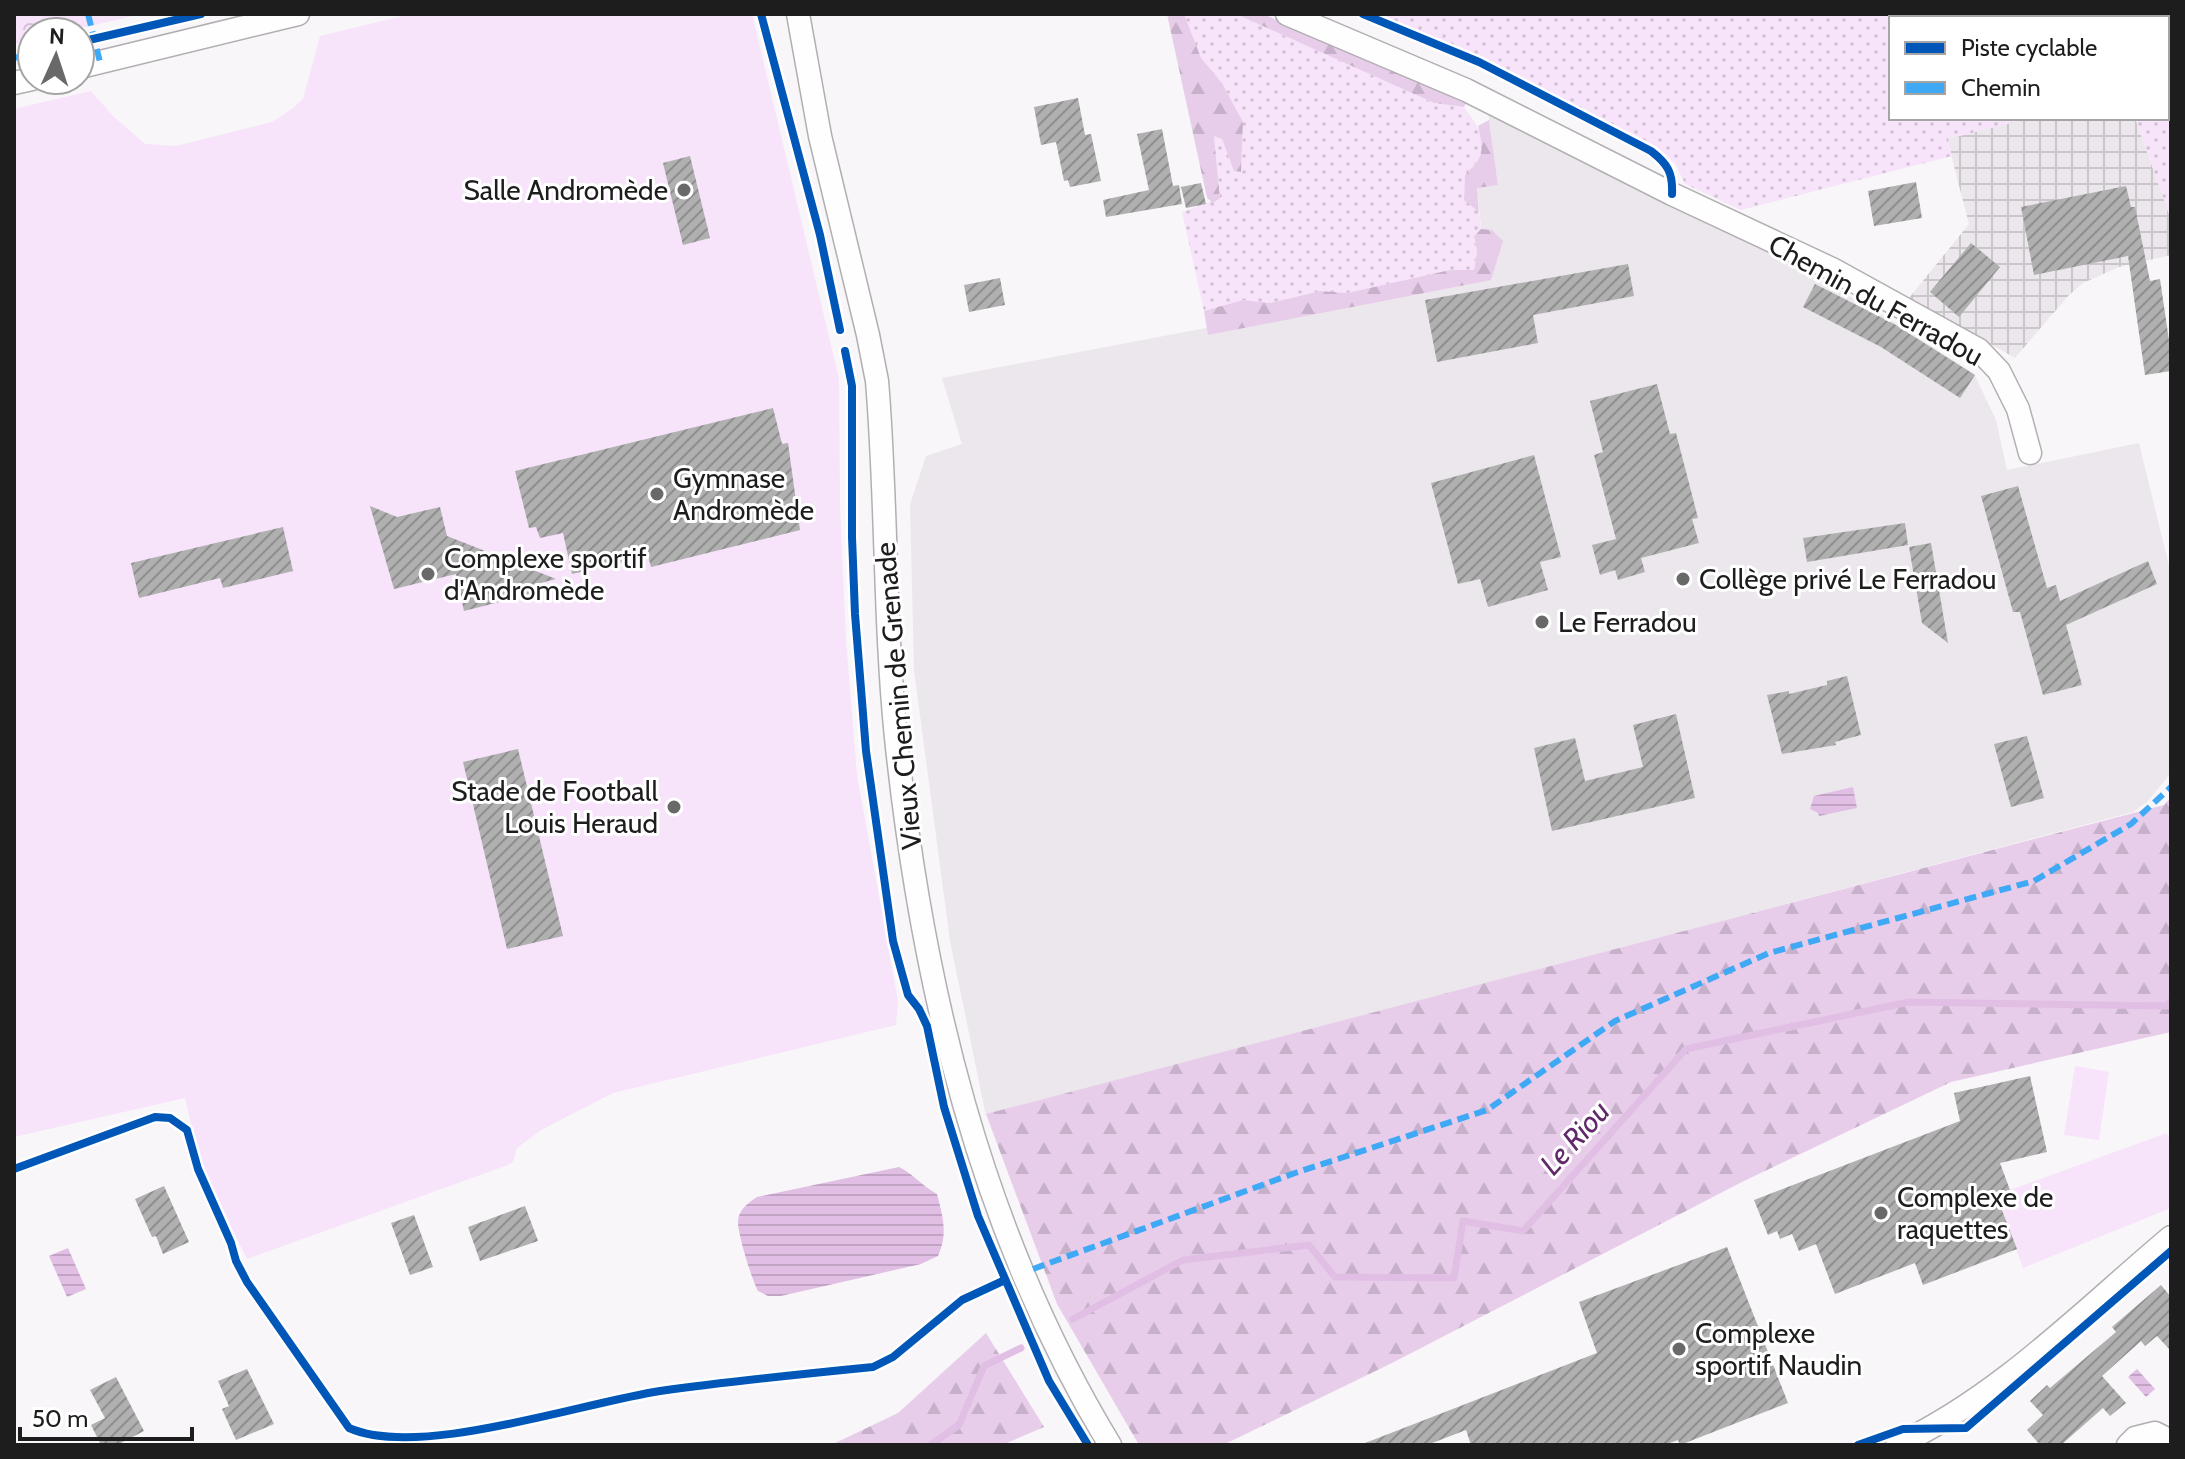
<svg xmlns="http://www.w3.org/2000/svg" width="2185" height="1459" font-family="Cabin,sans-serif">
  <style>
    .built { fill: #ece7ec }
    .industrial { fill: url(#industrial-grid) }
    .grass { fill: url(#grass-dots) }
    .forest { fill: url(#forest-firs) }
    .park { fill: url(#park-crowns) }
    .pitch { fill: #f7e3fa }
    .water { fill: url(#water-rules) }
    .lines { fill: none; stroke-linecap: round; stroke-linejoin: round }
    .stream { stroke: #e1bfe5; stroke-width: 7 }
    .building { fill: url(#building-hatch) }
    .street-casing { stroke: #b1afb1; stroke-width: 25 }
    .street { stroke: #fefefe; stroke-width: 22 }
    .quiet { stroke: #3fa9f5; stroke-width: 6; stroke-dasharray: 12 6; stroke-linecap: butt }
    .cycleway-casing { stroke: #fff; stroke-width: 13 }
    .cycleway { stroke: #0057b8; stroke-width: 8 }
    .poi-dot { fill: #6a696a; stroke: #fff; stroke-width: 3 }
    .labels { text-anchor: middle; stroke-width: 6; stroke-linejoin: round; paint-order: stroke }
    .poi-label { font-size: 28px; fill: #1e1d1e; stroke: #fff; text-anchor: start }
    .street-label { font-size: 28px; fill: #1e1d1e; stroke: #fff }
    .water-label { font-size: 30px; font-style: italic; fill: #61296a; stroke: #fff }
  </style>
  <defs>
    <pattern id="industrial-grid" width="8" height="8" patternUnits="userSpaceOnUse" patternTransform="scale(2)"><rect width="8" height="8" fill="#ece7ec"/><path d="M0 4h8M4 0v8" fill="none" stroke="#cac6ca"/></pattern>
    <pattern id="grass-dots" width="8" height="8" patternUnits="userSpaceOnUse" patternTransform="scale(2)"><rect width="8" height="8" fill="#f7e3fa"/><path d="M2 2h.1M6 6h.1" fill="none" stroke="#d3c2d6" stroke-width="1.8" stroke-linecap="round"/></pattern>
    <pattern id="forest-firs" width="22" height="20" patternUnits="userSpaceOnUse" patternTransform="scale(2)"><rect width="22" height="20" fill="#e8cdeb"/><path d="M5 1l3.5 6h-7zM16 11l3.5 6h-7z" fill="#c7b0c9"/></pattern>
    <pattern id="park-crowns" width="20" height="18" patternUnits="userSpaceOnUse" patternTransform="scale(2)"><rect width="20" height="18" fill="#f7e3fa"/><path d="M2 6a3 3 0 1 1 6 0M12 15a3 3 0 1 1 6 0" fill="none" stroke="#d3c2d6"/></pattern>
    <pattern id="water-rules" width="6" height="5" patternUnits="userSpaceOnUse" patternTransform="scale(2)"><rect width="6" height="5" fill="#e1bfe5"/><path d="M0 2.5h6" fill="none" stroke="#c1a4c4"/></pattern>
    <pattern id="building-hatch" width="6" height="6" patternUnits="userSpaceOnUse" patternTransform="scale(2)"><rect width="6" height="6" fill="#b0b0b1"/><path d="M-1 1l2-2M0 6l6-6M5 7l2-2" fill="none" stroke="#8f8f8f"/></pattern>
  </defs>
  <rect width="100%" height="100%" fill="#f8f6f8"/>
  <!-- built -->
  <path class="built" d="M 1488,112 L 1810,273 L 1899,325 L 1974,374 L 1996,420 L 2007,470 L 2139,443 L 2171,574 L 2171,773 L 2147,802 L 2133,812 L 986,1116 L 950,941 L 914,670 L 910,504 L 926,456 L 962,444 L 942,378 L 1486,275 L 1477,187 L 1498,185 Z"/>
  <!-- industrial -->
  <path class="industrial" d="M 2030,118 L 2135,118 L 2169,214 L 2171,255 L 2119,267 L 2083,283 L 2068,296 L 2015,358 L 1909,298 L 1969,224 L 1947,139 Z"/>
  <!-- grass -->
  <path class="grass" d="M 1184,14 L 1236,14 L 1434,103 L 1464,107 C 1484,134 1492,150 1465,175 L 1464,199 L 1479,212 L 1481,229 L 1474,236 L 1477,251 L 1474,270 L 1450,270 L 1347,293 L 1320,291 L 1270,303 L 1243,300 L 1204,311 L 1182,212 L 1220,198 L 1214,135 L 1222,138 L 1234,171 L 1241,172 L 1243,122 L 1222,83 L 1201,59 Z
    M 1375,14 L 2171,14 L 2171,214 L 2169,214 L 2135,118 L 2167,118 L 2167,18 L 1891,18 L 1891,118 L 2030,118 L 1948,139 L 1952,156 L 1741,210 L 1685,184 L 1675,163 L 1656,146 L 1468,51 Z"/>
  <!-- forest -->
  <path class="forest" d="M 1167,14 L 1184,14 L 1201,58 L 1222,83 L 1243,122 L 1241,172 L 1234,171 L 1222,139 L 1214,136 L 1220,198 L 1213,203 L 1207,198 Z
    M 1236,14 L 1263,14 L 1467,101 L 1464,107 L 1434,103 Z
    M 1489,120 L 1498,185 L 1477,188 L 1479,212 L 1464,200 L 1465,175 C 1484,157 1484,151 1478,126 Z
    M 1481,229 L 1492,230 L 1503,241 L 1491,280 L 1208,335 L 1204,311 L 1243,300 L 1270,303 L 1320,291 L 1347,293 L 1450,270 L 1474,270 L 1477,251 L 1474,236 Z
    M 2171,797 L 2171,1032 L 1951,1082 L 1742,1182 L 1392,1363 L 1223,1445 L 1139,1445 L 1057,1304 L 986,1114 L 2164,805 Z
    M 986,1333 L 1044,1427 L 1002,1445 L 831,1445 L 898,1413 Z"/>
  <!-- park -->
  <path class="park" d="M 14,14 L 142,14 L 64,32 L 32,32 L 32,40 L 14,44 Z"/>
  <!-- pitch -->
  <path class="pitch" d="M 411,14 L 752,14 L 839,379 L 840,507 L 846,640 L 857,775 L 898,1001 L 896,1025 L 613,1093 L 541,1130 L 517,1148 L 513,1162 L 505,1166 L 247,1259 L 201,1167 L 185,1098 L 14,1137 L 14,109 L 91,91 L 113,116 L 145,144 L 176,146 L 272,122 L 292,109 L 303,99 L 320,36 Z
    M 2075,1066 L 2109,1072 L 2099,1140 L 2064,1135 Z
    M 2167,1133 L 2171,1144 L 2171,1208 L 2023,1268 L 1996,1195 Z"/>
  <!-- water -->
  <path class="water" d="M 1853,787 L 1857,808 L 1819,816 L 1818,813 L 1810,809 L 1814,796 Z
    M 899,1167 C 912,1173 922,1186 937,1194 C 943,1217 948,1234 938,1256 L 921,1264 L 781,1296 L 768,1296 L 758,1291 C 752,1280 738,1235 738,1222 C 738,1210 748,1203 757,1197 Z
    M 68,1248 L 86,1289 L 67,1297 L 49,1256 Z
    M 2137,1369 L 2155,1389 L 2146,1397 L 2128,1377 Z"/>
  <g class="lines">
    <!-- stream -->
    <path class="stream" d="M 1073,1319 L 1183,1260 L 1309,1245 L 1335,1277 L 1454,1278 L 1463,1221 L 1523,1231 L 1686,1049 L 1909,1002 L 2167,1006 L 2171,1001
      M 930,1445 L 959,1425 L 984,1366 L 1021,1348"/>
  </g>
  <!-- building -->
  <path class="building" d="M 1078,98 L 1085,135 L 1091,134 L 1101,181 L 1070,187 L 1068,180 L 1064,181 L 1056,142 L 1041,145 L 1034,107 Z
    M 1162,129 L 1173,186 L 1179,185 L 1182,204 L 1106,217 L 1103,200 L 1149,190 L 1137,134 Z
    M 690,156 L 710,238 L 683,245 L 663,163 Z
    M 1916,182 L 1922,218 L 1874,226 L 1868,191 Z
    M 1201,183 L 1206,204 L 1186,208 L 1181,187 Z
    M 2126,186 L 2131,207 L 2135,207 L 2150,281 L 2160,279 L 2171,354 L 2171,371 L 2145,375 L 2128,256 L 2034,275 L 2021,207 Z
    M 1971,243 L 2000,267 L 1959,317 L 1930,292 Z
    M 1628,264 L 1634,296 L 1533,315 L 1538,343 L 1437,362 L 1425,300 Z
    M 1000,278 L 1005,305 L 969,312 L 964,285 Z
    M 1815,284 L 1894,324 L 1975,375 L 1960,398 L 1881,347 L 1803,307 Z
    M 1657,384 L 1670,434 L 1676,433 L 1698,518 L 1692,519 L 1699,543 L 1641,558 L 1645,572 L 1618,580 L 1615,570 L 1600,575 L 1592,545 L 1616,539 L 1594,455 L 1603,452 L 1590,401 Z
    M 773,408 L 782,444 L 788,443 L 800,530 L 651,567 L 648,556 L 572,574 L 563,533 L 540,538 L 536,527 L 529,528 L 515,471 Z
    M 1534,455 L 1561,557 L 1540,562 L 1548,590 L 1488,607 L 1480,579 L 1458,584 L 1431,483 Z
    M 2018,486 L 2047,588 L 2056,585 L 2060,601 L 2148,561 L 2157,584 L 2066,625 L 2082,685 L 2043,695 L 2020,612 L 2013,612 L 1981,496 Z
    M 370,506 L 397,517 L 440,507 L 447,536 L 556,579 L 533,585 L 534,593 L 464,611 L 456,574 L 394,589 Z
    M 1905,523 L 1908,545 L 1807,562 L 1803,538 Z
    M 283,527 L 293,571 L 223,588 L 220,578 L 139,598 L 131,563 Z
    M 1931,543 L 1948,643 L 1922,623 L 1909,547 Z
    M 1847,676 L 1861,735 L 1835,742 L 1836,745 L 1782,754 L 1767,695 L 1789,691 L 1789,694 L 1827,685 L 1827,681 Z
    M 1676,714 L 1695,798 L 1552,831 L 1534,748 L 1575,738 L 1585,781 L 1643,767 L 1633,725 Z
    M 2027,736 L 2044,798 L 2011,807 L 1994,744 Z
    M 518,749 L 563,936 L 507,949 L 463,762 Z
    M 2030,1076 L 2047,1152 L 2000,1163 L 2010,1190 L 1996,1195 L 2017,1249 L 1923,1285 L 1915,1263 L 1835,1294 L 1816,1244 L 1799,1251 L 1792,1234 L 1780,1239 L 1777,1231 L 1768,1235 L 1754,1200 L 1960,1121 L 1954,1093 Z
    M 164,1186 L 189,1242 L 163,1254 L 156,1236 L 152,1237 L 135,1199 Z
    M 525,1206 L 538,1241 L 480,1261 L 468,1227 Z
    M 414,1215 L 433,1267 L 410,1275 L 391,1223 Z
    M 1727,1247 L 1788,1403 L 1680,1445 L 1678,1440 L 1664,1445 L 1471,1445 L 1466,1430 L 1427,1445 L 1360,1445 L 1597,1353 L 1579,1302 Z
    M 2161,1285 L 2171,1297 L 2171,1351 L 2157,1336 L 2145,1346 L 2141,1341 L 2102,1376 L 2126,1403 L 2110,1416 L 2103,1408 L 2061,1445 L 2040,1445 L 2027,1430 L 2043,1415 L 2030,1401 L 2047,1385 L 2050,1388 L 2116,1332 L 2112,1327 Z
    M 247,1369 L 274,1424 L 236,1440 L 222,1409 L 229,1406 L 218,1381 Z
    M 116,1377 L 144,1431 L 117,1445 L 101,1445 L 91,1425 L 105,1418 L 90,1390 Z"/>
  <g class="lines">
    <defs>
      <path id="street" d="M 798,14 L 820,136 L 868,335 L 877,381 C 887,500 884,619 896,738 C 922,985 980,1231 1110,1445
        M 1287,14 L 1466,90 L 1672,194 L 1832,269 L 1979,350 L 1999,371 L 2018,409 L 2030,453
        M 80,67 L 298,14
        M 14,83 L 32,79
        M 1897,1445 C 2001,1396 2084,1310 2171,1237
        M 2128,1445 L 2135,1438 L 2155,1433 L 2163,1437 L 2168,1445"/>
    </defs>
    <!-- street casing -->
    <use href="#street" class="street-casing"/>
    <!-- street -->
    <use href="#street" class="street"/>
    <!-- quiet -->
    <path class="quiet" d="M 88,14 L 100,62
      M 14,58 L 32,54
      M 1033,1269 L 1295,1173 L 1487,1110 L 1615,1021 L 1769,953 L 2034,881 L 2131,824 L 2171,787"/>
    <defs>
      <path id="cycleway" d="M 761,14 L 820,235 L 840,330
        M 1363,14 L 1479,62 L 1651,151 C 1668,164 1673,173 1672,194
        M 80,42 L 201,14
        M 845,351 L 852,386 L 852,537 L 855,614 L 866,751 L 893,941 L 908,995 L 919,1009 L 927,1026 L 944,1107 L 978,1216 L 1049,1381 L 1088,1445
        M 14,1169 L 155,1117 L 170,1118 L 187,1130 L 198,1169 L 231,1243 L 236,1261 L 247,1282 L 349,1428 C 419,1459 581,1403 660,1391 C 731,1381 802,1374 873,1367 L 893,1357 L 962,1300 L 1005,1280
        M 1858,1445 L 1903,1429 L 1966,1428 L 2171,1251"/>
    </defs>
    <!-- cycleway casing -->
    <use href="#cycleway" class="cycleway-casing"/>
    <!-- cycleway -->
    <use href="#cycleway" class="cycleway"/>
  </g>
  <!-- markers -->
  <g class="poi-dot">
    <circle cx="684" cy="190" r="8"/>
    <circle cx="657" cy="494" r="8"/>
    <circle cx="428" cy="574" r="8"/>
    <circle cx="1683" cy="579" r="8"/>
    <circle cx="1542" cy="622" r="8"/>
    <circle cx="674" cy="807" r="8"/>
    <circle cx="1881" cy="1213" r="8"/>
    <circle cx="1679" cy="1349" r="8"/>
  </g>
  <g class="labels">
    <!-- poi labels -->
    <g class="poi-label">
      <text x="668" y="200" text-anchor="end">Salle Andromède</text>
      <text x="673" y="488">Gymnase<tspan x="673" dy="32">Andromède</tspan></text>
      <text x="444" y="568">Complexe sportif<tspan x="444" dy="32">d'Andromède</tspan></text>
      <text x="1699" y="589">Collège privé Le Ferradou</text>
      <text x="1558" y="632">Le Ferradou</text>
      <text x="658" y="801" text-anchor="end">Stade de Football<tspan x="658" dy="32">Louis Heraud</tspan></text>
      <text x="1897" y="1207">Complexe de<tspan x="1897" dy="32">raquettes</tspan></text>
      <text x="1695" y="1343">Complexe<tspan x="1695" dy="32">sportif Naudin</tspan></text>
    </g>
    <!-- street labels -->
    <g class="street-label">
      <text transform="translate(1876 300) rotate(29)" y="10">Chemin du Ferradou</text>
      <text transform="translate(898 696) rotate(-95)" y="10">Vieux Chemin de Grenade</text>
    </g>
    <!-- water labels -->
    <g class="water-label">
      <text transform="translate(1575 1138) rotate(-48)" y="10">Le Riou</text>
    </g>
  </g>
  <!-- border -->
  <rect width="2185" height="1459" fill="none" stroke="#1e1d1e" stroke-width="32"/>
  <!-- legend -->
  <rect x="1889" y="16" width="280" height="104" fill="#ffffff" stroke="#a5a5a5" stroke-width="2"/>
  <rect x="1905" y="42" width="40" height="12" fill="#0057b8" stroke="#a5a5a5" stroke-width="2"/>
  <text x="1961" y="56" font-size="24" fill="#1e1d1e">Piste cyclable</text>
  <rect x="1905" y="82" width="40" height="12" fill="#3fa9f5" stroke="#a5a5a5" stroke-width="2"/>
  <text x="1961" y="96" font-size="24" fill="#1e1d1e">Chemin</text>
  <!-- north arrow -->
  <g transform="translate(56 56) rotate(3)"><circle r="38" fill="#ffffff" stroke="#a5a5a5" stroke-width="2"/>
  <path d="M0-6L14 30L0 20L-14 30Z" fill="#6a696a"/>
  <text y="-12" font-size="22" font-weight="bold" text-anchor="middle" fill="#1e1d1e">N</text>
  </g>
  <!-- scale -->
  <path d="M20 1427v12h172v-12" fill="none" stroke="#1e1d1e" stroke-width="4"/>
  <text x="32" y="1427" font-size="24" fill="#1e1d1e" stroke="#ffffff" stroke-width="6" paint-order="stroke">50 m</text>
</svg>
